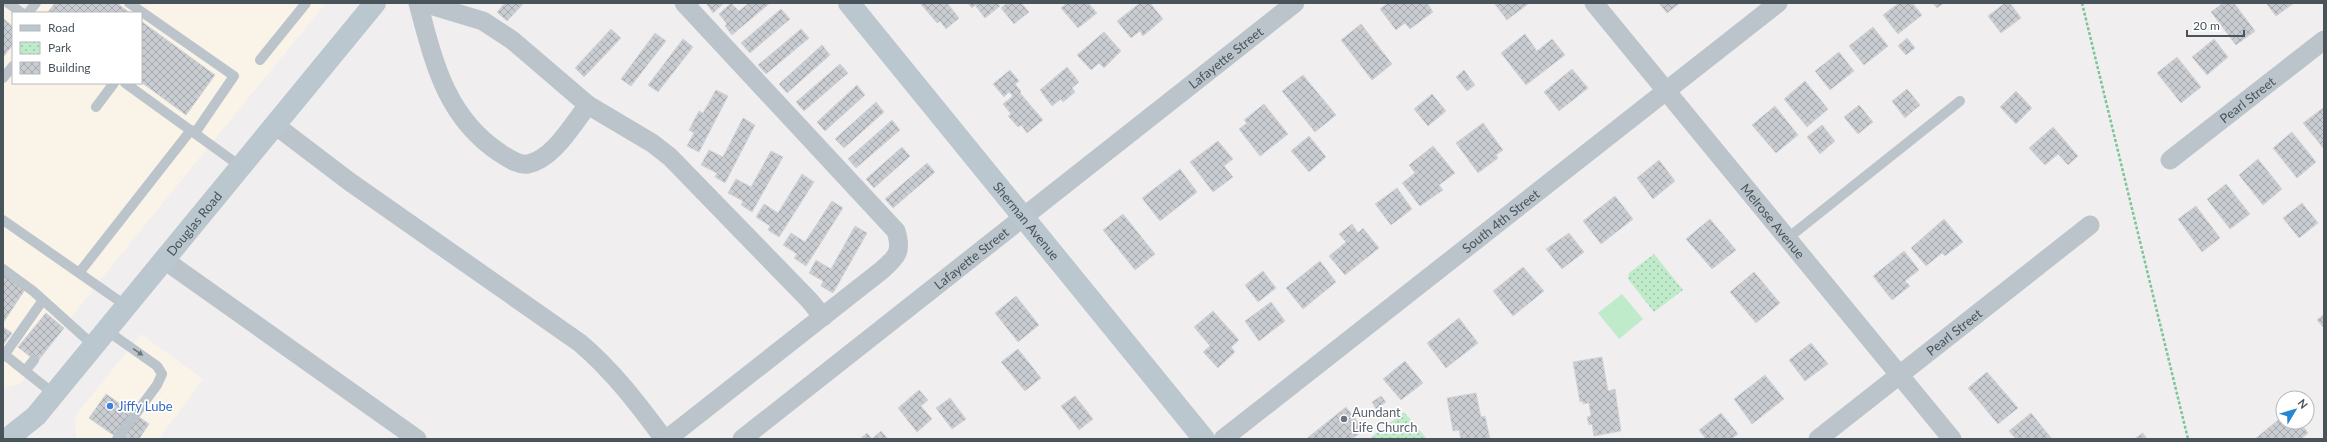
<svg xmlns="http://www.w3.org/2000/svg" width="2327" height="442" font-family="Lato,sans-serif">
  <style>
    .commercial { fill: #faf3e8 }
    .park { fill: url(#park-dots) }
    .pitch { fill: #bfebcb }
    .building { fill: url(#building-cross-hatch); stroke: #d2d5d9 }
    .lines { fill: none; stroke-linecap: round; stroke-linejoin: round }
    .path { stroke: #7ac698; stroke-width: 2.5; stroke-dasharray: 3 2; stroke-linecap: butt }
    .lane { stroke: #bac4ca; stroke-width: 10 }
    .street { stroke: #bac4ca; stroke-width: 19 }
    .secondary { stroke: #bbc7ce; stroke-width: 22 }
    .oneway { fill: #6a757c }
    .shop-dot { fill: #3f7fe0; stroke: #fff; stroke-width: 1.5 }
    .worship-dot { fill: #6b7280; stroke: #fff; stroke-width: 1.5 }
    .labels { text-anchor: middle; stroke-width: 3.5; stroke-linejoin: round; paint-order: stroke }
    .street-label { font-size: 13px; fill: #48535a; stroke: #fff }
    .shop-label { font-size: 13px; fill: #366cbe; stroke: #fff; text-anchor: start }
    .worship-label { font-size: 13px; fill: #5b616d; stroke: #fff; text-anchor: start }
  </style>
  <defs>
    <pattern id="park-dots" width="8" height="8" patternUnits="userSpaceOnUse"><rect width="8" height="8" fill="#bfebcb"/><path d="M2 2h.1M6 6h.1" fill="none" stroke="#9dc1a8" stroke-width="1.8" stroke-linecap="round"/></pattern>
    <pattern id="building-cross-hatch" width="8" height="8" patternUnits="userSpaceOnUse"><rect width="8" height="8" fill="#c9ccd0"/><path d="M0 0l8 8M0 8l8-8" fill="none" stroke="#a5a8ac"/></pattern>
  </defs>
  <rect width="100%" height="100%" fill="#f0eeee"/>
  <!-- commercial -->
  <path class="commercial" d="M 3,3 L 9,3 L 22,13 L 13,13 L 13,83 L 141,83 L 141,13 L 30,13 L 38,3 L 326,3 L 105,274 L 20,384 L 3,388 Z
    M 141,334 L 203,379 L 159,439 L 76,439 L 75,416 Z"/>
  <!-- park -->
  <path class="park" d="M 1654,254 L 1683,290 L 1654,312 L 1628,279 L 1629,273 Z
    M 1404,412 L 1427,439 L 1369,439 Z"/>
  <!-- pitch -->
  <path class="pitch" d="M 1622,294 L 1643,319 L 1619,339 L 1598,313 Z"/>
  <!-- building -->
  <path class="building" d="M 55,3 L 117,3 L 130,13 L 47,13 Z
    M 505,3 L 524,3 L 507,21 L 497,12 Z
    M 706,3 L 724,3 L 713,13 Z
    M 731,3 L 739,11 L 749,3 L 770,3 L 732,35 L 725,26 L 727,24 L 719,14 Z
    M 920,3 L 947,3 L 959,18 L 946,29 L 940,21 L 937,23 Z
    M 968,3 L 997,3 L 1000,6 L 985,18 L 975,5 L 972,8 Z
    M 1007,3 L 1021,3 L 1029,12 L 1014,24 L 1001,8 Z
    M 1067,3 L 1088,3 L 1097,13 L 1078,28 L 1061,8 Z
    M 1140,3 L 1150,3 L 1163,19 L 1143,36 L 1140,31 L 1131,38 L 1117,21 Z
    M 1388,3 L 1427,3 L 1433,12 L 1410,29 L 1405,23 L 1396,30 L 1380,9 Z
    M 1494,3 L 1527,3 L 1528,4 L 1507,20 Z
    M 1659,3 L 1680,3 L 1667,13 Z
    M 1899,3 L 1912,3 L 1922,15 L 1898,34 L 1883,15 Z
    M 1933,3 L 1944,3 L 1937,8 Z
    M 2005,3 L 2010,3 L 2021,18 L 2001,33 L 1988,16 Z
    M 2223,3 L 2234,3 L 2255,31 L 2236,45 L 2211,12 Z
    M 2266,3 L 2294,3 L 2276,16 Z
    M 781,9 L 790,19 L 750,53 L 741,43 Z
    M 3,18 L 13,27 L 13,45 L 3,57 Z
    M 141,21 L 215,75 L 186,115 L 141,82 Z
    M 1361,24 L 1392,64 L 1372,80 L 1341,40 Z
    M 1873,27 L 1888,46 L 1864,65 L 1849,46 Z
    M 611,29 L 621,38 L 584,77 L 575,68 Z
    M 801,29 L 809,38 L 766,74 L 758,65 Z
    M 1104,32 L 1121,51 L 1104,68 L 1099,63 L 1091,70 L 1077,55 Z
    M 655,33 L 666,41 L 631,86 L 621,79 Z
    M 1525,34 L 1537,51 L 1552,39 L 1565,55 L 1526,85 L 1501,53 Z
    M 1907,38 L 1915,48 L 1906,55 L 1898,46 Z
    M 683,39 L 693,47 L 658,92 L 648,85 Z
    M 2214,39 L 2228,57 L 2207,75 L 2192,57 Z
    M 822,45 L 830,55 L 787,93 L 779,84 Z
    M 1839,52 L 1854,71 L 1830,90 L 1815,71 Z
    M 2177,57 L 2201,87 L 2181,103 L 2157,73 Z
    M 840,64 L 848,73 L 804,111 L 796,102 Z
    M 1067,67 L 1079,82 L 1072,88 L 1075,92 L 1063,102 L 1061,99 L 1052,106 L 1040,90 Z
    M 1572,69 L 1588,88 L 1559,111 L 1544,92 Z
    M 1010,70 L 1019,81 L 1015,84 L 1021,91 L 1020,93 L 1043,120 L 1027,133 L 1021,125 L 1018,127 L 1008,116 L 1011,114 L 1003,104 L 1013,96 L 1009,92 L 1004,97 L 993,84 Z
    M 1464,70 L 1475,85 L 1467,91 L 1456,77 Z
    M 1303,75 L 1336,115 L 1315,132 L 1282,91 Z
    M 1805,81 L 1828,109 L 1807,127 L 1784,99 Z
    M 857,85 L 865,95 L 825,131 L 817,122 Z
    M 1907,89 L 1920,105 L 1905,118 L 1892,101 Z
    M 716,90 L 728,96 L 699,152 L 687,146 L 694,133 L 689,130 L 699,111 L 703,113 Z
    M 2016,91 L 2032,108 L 2016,124 L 2000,107 Z
    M 1432,94 L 1446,111 L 1428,126 L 1414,109 Z
    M 876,102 L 884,112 L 844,148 L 835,139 Z
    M 1264,104 L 1288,134 L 1260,156 L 1239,129 L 1247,123 L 1244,120 Z
    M 1859,105 L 1873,122 L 1858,134 L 1844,117 Z
    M 1775,106 L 1798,135 L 1776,153 L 1752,125 Z
    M 2323,108 L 2324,109 L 2324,149 L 2303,123 Z
    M 743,118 L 755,125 L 725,183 L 715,177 L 717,173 L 701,165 L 709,150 L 723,157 Z
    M 892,120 L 900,130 L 856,168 L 848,159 Z
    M 1483,123 L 1503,150 L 1496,155 L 1498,158 L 1478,173 L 1456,143 Z
    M 1822,125 L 1835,141 L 1820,154 L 1807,137 Z
    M 2053,127 L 2078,156 L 2068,165 L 2058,154 L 2045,165 L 2029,148 Z
    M 2292,132 L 2316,162 L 2297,178 L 2273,148 Z
    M 1309,136 L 1326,157 L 1309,172 L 1291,151 Z
    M 1218,141 L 1233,159 L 1224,166 L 1233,177 L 1213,192 L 1190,162 Z
    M 1433,146 L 1455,173 L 1439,185 L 1443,190 L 1420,206 L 1402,183 L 1415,173 L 1409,165 Z
    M 902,147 L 910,156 L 874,188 L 866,179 Z
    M 771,151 L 783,157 L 752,212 L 741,205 L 743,201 L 728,193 L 736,179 L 751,187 Z
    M 2258,159 L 2282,189 L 2263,205 L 2239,175 Z
    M 1659,160 L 1675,181 L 1653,199 L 1637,178 Z
    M 927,163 L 935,172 L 893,208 L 885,199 Z
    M 1180,169 L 1197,192 L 1160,221 L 1142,198 Z
    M 802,174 L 814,182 L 779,237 L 768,230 L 770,226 L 756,217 L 764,204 L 778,213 Z
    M 2226,184 L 2250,214 L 2230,229 L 2207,199 Z
    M 1397,188 L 1412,209 L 1391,225 L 1375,204 Z
    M 1615,196 L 1633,219 L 1601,244 L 1583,221 Z
    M 832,201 L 843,208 L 806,266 L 794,258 L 797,254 L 783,245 L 791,233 L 805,242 Z
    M 2302,203 L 2318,223 L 2299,238 L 2283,218 Z
    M 2196,206 L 2220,238 L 2202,252 L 2178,219 Z
    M 1123,214 L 1155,254 L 1135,270 L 1103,230 Z
    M 1710,219 L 1736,250 L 1712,269 L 1686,239 Z
    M 1944,219 L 1963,242 L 1945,256 L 1942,253 L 1926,266 L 1911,248 Z
    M 1352,224 L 1358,233 L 1363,228 L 1379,248 L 1345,275 L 1329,256 L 1346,242 L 1339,234 Z
    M 855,226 L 867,233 L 833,293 L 821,286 L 823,281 L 809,273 L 816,260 L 831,269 Z
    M 1569,233 L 1584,252 L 1562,269 L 1546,249 Z
    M 1904,251 L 1919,270 L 1905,281 L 1910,286 L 1892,300 L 1873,276 Z
    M 1320,261 L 1336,282 L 1303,309 L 1286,288 Z
    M 1523,267 L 1544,291 L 1513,316 L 1493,291 Z
    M 1263,271 L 1276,288 L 1258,302 L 1245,285 Z
    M 3,272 L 26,288 L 3,323 Z
    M 1754,272 L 1780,303 L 1756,323 L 1730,292 Z
    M 1016,296 L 1039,325 L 1018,342 L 995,313 Z
    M 1271,302 L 1285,321 L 1259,341 L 1245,321 Z
    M 1213,311 L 1239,340 L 1231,347 L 1235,352 L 1218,368 L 1203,352 L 1210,346 L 1194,327 Z
    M 46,313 L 64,328 L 37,362 L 18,347 Z
    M 2324,314 L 2324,328 L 2317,320 Z
    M 1459,318 L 1478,343 L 1446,368 L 1427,343 Z
    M 3,327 L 12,333 L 3,345 Z
    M 1811,343 L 1828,364 L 1805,381 L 1789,360 Z
    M 1018,349 L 1041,378 L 1025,391 L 1001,362 Z
    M 1602,357 L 1608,391 L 1615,389 L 1621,431 L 1594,436 L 1592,424 L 1589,425 L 1587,417 L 1591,416 L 1589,403 L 1583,404 L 1583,401 L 1580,402 L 1573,362 Z
    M 1405,361 L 1423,383 L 1401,400 L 1383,379 Z
    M 1987,372 L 2018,408 L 1998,424 L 1968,388 Z
    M 1765,375 L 1784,399 L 1752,424 L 1734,399 Z
    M 919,390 L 928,400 L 921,406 L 932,419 L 917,432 L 898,408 Z
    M 1476,393 L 1481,417 L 1485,416 L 1490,439 L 1461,439 L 1459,430 L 1453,431 L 1447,398 Z
    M 106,394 L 149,424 L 139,439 L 119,439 L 89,418 Z
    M 1075,396 L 1093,419 L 1079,430 L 1061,406 Z
    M 1381,396 L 1386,402 L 1376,409 L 1372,402 Z
    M 950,398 L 966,419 L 952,429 L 936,408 Z
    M 1346,407 L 1364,430 L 1352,439 L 1306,439 Z
    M 1721,413 L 1738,434 L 1731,439 L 1706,439 L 1699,430 Z
    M 2031,413 L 2052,439 L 2016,439 L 2009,431 Z
    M 2283,416 L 2283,422 L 2300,422 L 2308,433 L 2301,439 L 2255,439 Z
    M 881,431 L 888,439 L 860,439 L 867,433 L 872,439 Z
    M 2143,433 L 2147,439 L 2134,439 Z"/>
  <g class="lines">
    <!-- path -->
    <path class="path" d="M 2082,3 L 2188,439"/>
    <!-- lane -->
    <path class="lane" d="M 8,3 L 22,13
      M 129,3 L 234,76 L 195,133
      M 28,13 L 36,3
      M 260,60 L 306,3
      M 3,78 L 13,66
      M 125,83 L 240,166
      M 96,107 L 114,83
      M 3,220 L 125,305
      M 1788,238 L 1960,101
      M 3,269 L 33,291 L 93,345
      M 79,273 L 191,130
      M 106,330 L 157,366 L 162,374 L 157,385 L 117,439
      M 5,355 L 25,371 L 34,360
      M 3,357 L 43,300
      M 25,371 L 54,394"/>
    <!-- street -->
    <g class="street">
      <path d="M 418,3 C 434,63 446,117 500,153 C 508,158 519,166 528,164 C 554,158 572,125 588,105"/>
      <path d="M 423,3 L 483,21 L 512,40 L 588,105 L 652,143 L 670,157 L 810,301 L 823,317"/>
      <path id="s1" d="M 1594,3 L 1952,439"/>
      <path d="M 275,125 L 350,182 L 580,343 C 613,371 638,404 664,439"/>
      <path id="s2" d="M 2170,160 L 2324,40"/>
      <path d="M 163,259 L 417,439"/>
      <path d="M 667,439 L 882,270 C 898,256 902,251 896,231 L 684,3"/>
      <path id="s3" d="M 742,439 L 1295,3"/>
      <path id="s4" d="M 1223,439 L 1778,3"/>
      <path id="s5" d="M 1818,439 L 2090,225"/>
    </g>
    <!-- secondary -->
    <g class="secondary">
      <path id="s6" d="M 849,3 L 1204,439"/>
      <path id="s7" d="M 7,439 L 36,416 L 375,3"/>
    </g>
  </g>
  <!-- one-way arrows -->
  <defs><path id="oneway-solid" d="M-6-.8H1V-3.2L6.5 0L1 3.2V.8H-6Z"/></defs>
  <use class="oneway" href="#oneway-solid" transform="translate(138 352) rotate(35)"/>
  <!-- markers -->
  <circle class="shop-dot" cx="110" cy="406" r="4"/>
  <circle class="worship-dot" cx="1344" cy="419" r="4"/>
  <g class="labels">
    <!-- street labels -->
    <g class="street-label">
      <text dy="5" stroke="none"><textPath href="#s3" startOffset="616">Lafayette Street</textPath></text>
      <text dy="5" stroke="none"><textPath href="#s2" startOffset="98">Pearl Street</textPath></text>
      <text dy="5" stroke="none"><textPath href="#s6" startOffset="281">Sherman Avenue</textPath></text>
      <text dy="5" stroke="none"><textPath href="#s4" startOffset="353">South 4th Street</textPath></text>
      <text dy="5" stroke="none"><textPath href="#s1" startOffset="282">Melrose Avenue</textPath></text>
      <text dy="5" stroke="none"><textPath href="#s7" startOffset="286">Douglas Road</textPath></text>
      <text dy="5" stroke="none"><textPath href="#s3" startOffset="292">Lafayette Street</textPath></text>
      <text dy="5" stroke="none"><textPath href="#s5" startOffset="173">Pearl Street</textPath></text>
    </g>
    <!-- shop labels -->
    <g class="shop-label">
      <text x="118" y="411">Jiffy Lube</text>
    </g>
    <!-- worship labels -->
    <g class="worship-label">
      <text x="1352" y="417">Aundant<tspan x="1352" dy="15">Life Church</tspan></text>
    </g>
  </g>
  <!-- border -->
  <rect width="2327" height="442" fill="none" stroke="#48535a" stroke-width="8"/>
  <!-- legend -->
  <rect x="12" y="12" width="130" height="72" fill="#ffffff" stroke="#b6babd"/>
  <rect x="20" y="25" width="20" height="6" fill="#bbc7ce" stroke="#b6babd"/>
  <text x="48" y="32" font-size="12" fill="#48535a">Road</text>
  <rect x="20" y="42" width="20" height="12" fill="url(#park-dots)" stroke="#b6babd"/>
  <text x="48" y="52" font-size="12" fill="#48535a">Park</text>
  <rect x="20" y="62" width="20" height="12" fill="url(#building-cross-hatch)" stroke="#b6babd"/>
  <text x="48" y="72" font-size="12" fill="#48535a">Building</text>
  <!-- north arrow -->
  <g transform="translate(2295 410) rotate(52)"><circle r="19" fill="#ffffff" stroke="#b6babd"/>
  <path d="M0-3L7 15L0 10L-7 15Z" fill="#2786d1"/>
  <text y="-6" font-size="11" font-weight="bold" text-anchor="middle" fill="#48535a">N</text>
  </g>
  <!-- scale -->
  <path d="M2187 30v6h57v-6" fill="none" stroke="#48535a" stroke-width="2"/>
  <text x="2193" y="30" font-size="12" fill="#48535a" stroke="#ffffff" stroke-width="3" paint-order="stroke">20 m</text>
</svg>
